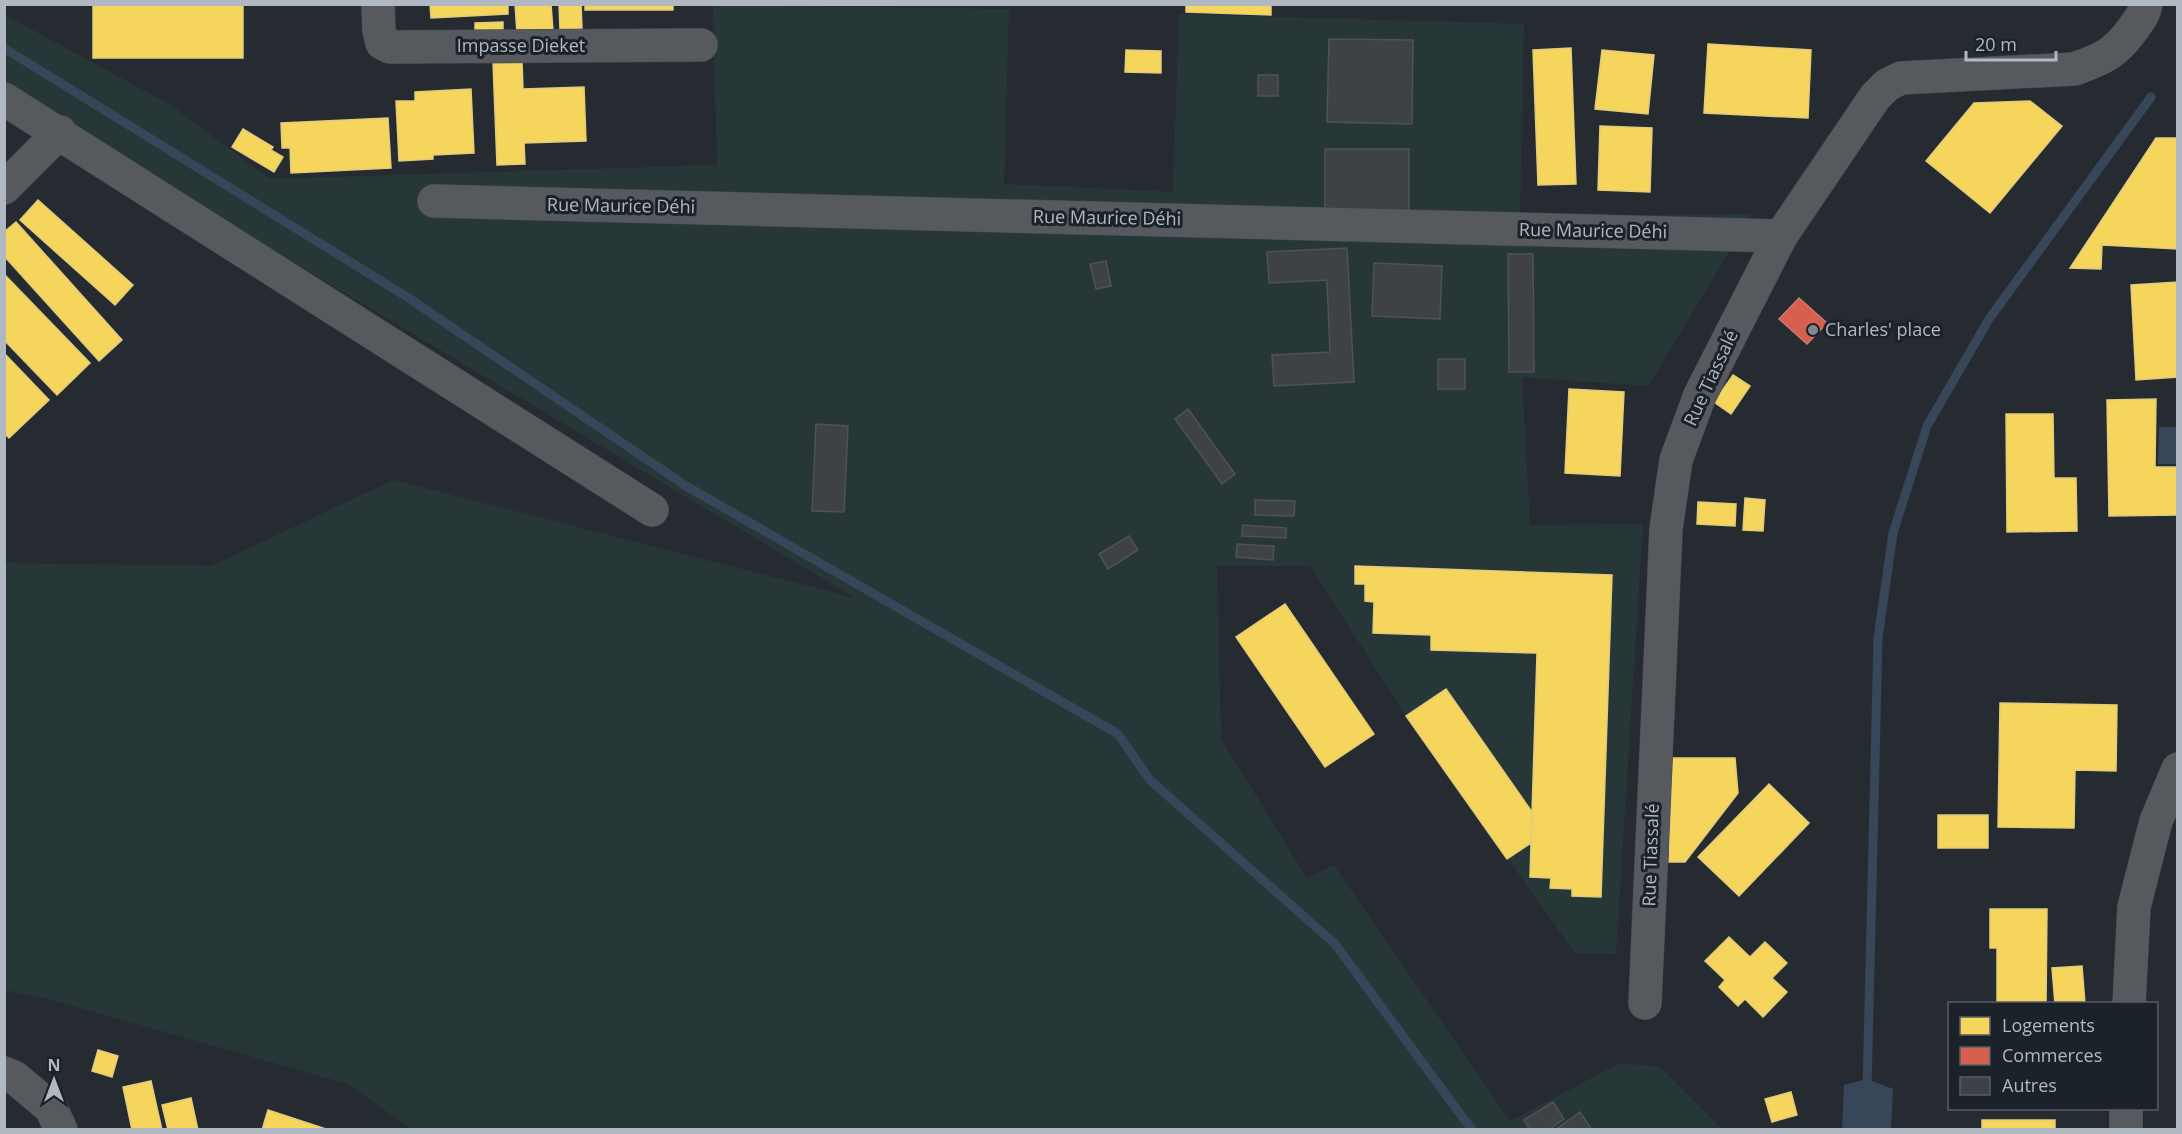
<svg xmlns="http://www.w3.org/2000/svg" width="2182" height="1134" font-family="'Open Sans',sans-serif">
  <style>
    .green { fill: #273737 }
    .water { fill: #374759 }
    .homes { fill: #f6d55c; stroke: #e1cc7b; stroke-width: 1.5 }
    .shops { fill: #d6604d; stroke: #cb7a70; stroke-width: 1.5 }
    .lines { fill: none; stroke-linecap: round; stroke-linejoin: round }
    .stream { stroke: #374759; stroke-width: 9 }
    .building { fill: #3e4247; stroke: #4e5259; stroke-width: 1.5 }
    .minor-casing { stroke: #44474c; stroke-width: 34 }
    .minor { stroke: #565a5f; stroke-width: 33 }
    .poi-dot { fill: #80878f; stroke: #1b222a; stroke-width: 2 }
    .labels { text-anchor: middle; stroke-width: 6; stroke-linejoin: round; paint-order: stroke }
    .street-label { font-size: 18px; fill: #b0b8c2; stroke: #1b222a }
    .poi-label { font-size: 18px; fill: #b0b8c2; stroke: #1b222a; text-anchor: start }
  </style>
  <rect width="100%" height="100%" fill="#262b31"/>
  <!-- green -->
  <path class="green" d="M 713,5 L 1009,9 L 1004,184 L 1173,192 L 1179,14 L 1524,24 L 1520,216 L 1752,214 L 1648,386 L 1522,377 L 1530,525 L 1643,524 L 1616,954 L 1575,953 L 1406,716 L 1310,566 L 1217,566 L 1221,739 L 1307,878 L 1334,865 L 1510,1121 L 1620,1063 L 1660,1067 L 1722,1129 L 411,1129 L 348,1084 L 49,999 L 5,990 L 5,563 L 211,566 L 393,480 L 855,598 L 5,90 L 5,15 L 171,105 L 270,179 L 717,165 Z"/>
  <!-- water -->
  <path class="water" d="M 2159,427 L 2177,427 L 2177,464 L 2158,464 Z
    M 1867,1079 L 1893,1089 L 1891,1129 L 1842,1129 L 1844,1085 Z"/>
  <!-- homes -->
  <path class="homes" d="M 93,4 L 243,4 L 243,58 L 93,58 Z
    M 430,4 L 508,4 L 508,14 L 431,18 Z
    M 515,4 L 551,4 L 553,31 L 517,33 Z
    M 559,4 L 581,4 L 582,28 L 560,29 Z
    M 585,4 L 673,4 L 673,10 L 585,10 Z
    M 1186,4 L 1271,4 L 1271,15 L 1186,12 Z
    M 503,22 L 503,34 L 475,35 L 475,23 Z
    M 1708,44 L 1811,50 L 1808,118 L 1704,113 Z
    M 1571,48 L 1576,184 L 1538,185 L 1533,50 Z
    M 1126,50 L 1161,51 L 1161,73 L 1125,72 Z
    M 1602,50 L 1654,55 L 1648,114 L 1595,109 Z
    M 522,61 L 523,89 L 584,87 L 586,141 L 524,143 L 525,164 L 497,165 L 493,62 Z
    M 471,89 L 474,153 L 433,155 L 433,159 L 399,161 L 396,101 L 415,101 L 415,92 Z
    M 2030,101 L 2062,126 L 1990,213 L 1926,161 L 1974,103 Z
    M 388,118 L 391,168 L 291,173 L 290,148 L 282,148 L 281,123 Z
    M 1600,126 L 1652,128 L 1650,192 L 1598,190 Z
    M 243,129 L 273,147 L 271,150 L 283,157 L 274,172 L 232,147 Z
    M 2156,138 L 2178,138 L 2178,249 L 2102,245 L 2101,269 L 2070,268 Z
    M 38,200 L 133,285 L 115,305 L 20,220 Z
    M 16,222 L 122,340 L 99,361 L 4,256 L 4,232 Z
    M 4,274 L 90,363 L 57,395 L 4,340 Z
    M 2178,282 L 2178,377 L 2136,380 L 2131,285 Z
    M 4,353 L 49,400 L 9,438 L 4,433 Z
    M 1733,375 L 1750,386 L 1731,414 L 1714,402 Z
    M 1569,389 L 1624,392 L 1620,476 L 1565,473 Z
    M 2156,399 L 2155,467 L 2178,467 L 2178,515 L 2109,516 L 2107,400 Z
    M 2006,414 L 2053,414 L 2054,478 L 2076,478 L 2077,531 L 2007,532 Z
    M 1745,498 L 1765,500 L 1763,531 L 1743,530 Z
    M 1698,502 L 1736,504 L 1735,526 L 1697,524 Z
    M 1355,566 L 1612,575 L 1601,897 L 1572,896 L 1572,889 L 1550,888 L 1551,878 L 1530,877 L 1537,653 L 1431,650 L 1431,635 L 1373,633 L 1374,602 L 1365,601 L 1365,584 L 1355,584 Z
    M 1285,604 L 1374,734 L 1325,767 L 1236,637 Z
    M 1446,689 L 1532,812 L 1531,843 L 1507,859 L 1406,716 Z
    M 2000,703 L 2117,705 L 2116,771 L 2075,770 L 2074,828 L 1998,827 Z
    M 1672,758 L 1735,758 L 1738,793 L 1685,862 L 1669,862 Z
    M 1769,784 L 1809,823 L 1739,896 L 1698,857 Z
    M 1938,815 L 1988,815 L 1988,848 L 1938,848 Z
    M 1990,909 L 2047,909 L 2046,1004 L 1997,1004 L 1997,948 L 1990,948 Z
    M 1729,937 L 1750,957 L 1765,942 L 1787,963 L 1772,978 L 1787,992 L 1763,1017 L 1745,999 L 1738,1006 L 1719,987 L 1725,980 L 1705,961 Z
    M 2082,966 L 2085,1004 L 2055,1004 L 2052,968 Z
    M 98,1050 L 118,1056 L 112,1077 L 92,1071 Z
    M 151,1081 L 162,1130 L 132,1130 L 123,1087 Z
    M 1791,1092 L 1797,1115 L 1772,1122 L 1765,1099 Z
    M 191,1098 L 198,1130 L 168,1130 L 162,1105 Z
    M 268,1110 L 329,1130 L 262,1130 Z
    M 1982,1120 L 2055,1120 L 2055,1130 L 1982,1130 Z"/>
  <!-- shops -->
  <path class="shops" d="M 1799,298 L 1827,323 L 1807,344 L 1779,319 Z"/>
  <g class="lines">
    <!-- stream -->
    <path class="stream" d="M 4,48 L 407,297 L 686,486 L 1118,734 L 1150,780 L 1335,944 L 1472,1130
      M 1867,1089 L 1878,638 L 1893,533 L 1927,426 L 1989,319 L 2151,97"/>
  </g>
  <!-- building -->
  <path class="building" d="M 1329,39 L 1413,40 L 1412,124 L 1327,122 Z
    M 1258,75 L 1278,75 L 1278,96 L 1258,96 Z
    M 1325,149 L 1409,149 L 1409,213 L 1325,213 Z
    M 1347,248 L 1354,382 L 1274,386 L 1272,355 L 1330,352 L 1327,280 L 1269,283 L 1267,252 Z
    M 1508,254 L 1533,254 L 1534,372 L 1509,372 Z
    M 1106,261 L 1111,286 L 1096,289 L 1090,264 Z
    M 1374,263 L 1442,266 L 1440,319 L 1372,316 Z
    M 1438,359 L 1465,359 L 1465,389 L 1438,389 Z
    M 1188,409 L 1235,474 L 1222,484 L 1175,419 Z
    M 816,424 L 848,426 L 844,512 L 812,511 Z
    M 1255,500 L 1295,501 L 1294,516 L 1255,515 Z
    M 1243,525 L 1286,528 L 1286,538 L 1242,536 Z
    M 1129,536 L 1138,550 L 1108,569 L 1099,554 Z
    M 1237,544 L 1274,546 L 1273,560 L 1236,557 Z
    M 1553,1102 L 1564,1119 L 1548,1130 L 1530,1130 L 1524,1120 Z
    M 1580,1112 L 1592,1130 L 1555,1130 Z"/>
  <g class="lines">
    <defs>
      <path id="minor" d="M 378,4 L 379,31 L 382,43 L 390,47 L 701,45
        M 4,99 L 652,510
        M 4,188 L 60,132
        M 434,201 L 1781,236
        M 1645,1003 L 1666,529 L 1676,460 L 1700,395 L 1781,236 L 1875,97 L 1887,85 L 1901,78 L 2074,69 C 2104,59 2117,52 2135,26 C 2140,19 2145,13 2146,4
        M 2129,1004 L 2134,907 L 2156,821 L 2178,769
        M 4,1073 L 14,1077 L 51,1108 L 61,1130
        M 2126,1130 L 2126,1108"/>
    </defs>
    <!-- minor casing -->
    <use href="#minor" class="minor-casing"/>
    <!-- minor -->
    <use href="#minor" class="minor"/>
  </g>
  <!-- markers -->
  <circle class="poi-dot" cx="1813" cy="330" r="6"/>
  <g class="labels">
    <!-- street labels -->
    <g class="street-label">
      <text x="521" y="52">Impasse Dieket</text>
      <text transform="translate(621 206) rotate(1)" y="6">Rue Maurice Déhi</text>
      <text transform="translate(1107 218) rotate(1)" y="6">Rue Maurice Déhi</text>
      <text transform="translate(1593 231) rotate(1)" y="6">Rue Maurice Déhi</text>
      <text transform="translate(1711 378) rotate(-65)" y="6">Rue Tiassalé</text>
      <text transform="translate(1651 855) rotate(-88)" y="6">Rue Tiassalé</text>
    </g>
    <!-- poi labels -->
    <g class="poi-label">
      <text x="1825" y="336">Charles' place</text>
    </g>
  </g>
  <!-- border -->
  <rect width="2182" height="1134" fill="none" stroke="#b0b8c2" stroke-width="12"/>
  <!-- legend -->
  <rect x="1948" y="1002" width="210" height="108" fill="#1b222a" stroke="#575e67" stroke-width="1.5"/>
  <rect x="1960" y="1017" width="30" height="18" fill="#f6d55c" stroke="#575e67" stroke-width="1.5"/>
  <text x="2002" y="1032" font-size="18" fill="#b0b8c2">Logements</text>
  <rect x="1960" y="1047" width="30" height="18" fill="#d6604d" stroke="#575e67" stroke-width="1.5"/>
  <text x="2002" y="1062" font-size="18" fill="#b0b8c2">Commerces</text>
  <rect x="1960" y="1077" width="30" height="18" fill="#3e4247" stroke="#575e67" stroke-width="1.5"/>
  <text x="2002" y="1092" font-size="18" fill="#b0b8c2">Autres</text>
  <!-- north arrow -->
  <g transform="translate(54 1080)" stroke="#1b222a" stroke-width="4.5" paint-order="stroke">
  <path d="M0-4.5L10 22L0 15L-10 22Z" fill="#b0b8c2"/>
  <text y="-9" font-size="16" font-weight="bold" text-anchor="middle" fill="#b0b8c2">N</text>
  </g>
  <!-- scale -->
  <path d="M1966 51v9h90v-9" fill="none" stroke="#b0b8c2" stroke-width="3"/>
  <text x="1975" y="51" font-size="18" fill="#b0b8c2" stroke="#1b222a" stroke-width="4.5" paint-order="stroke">20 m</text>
</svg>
